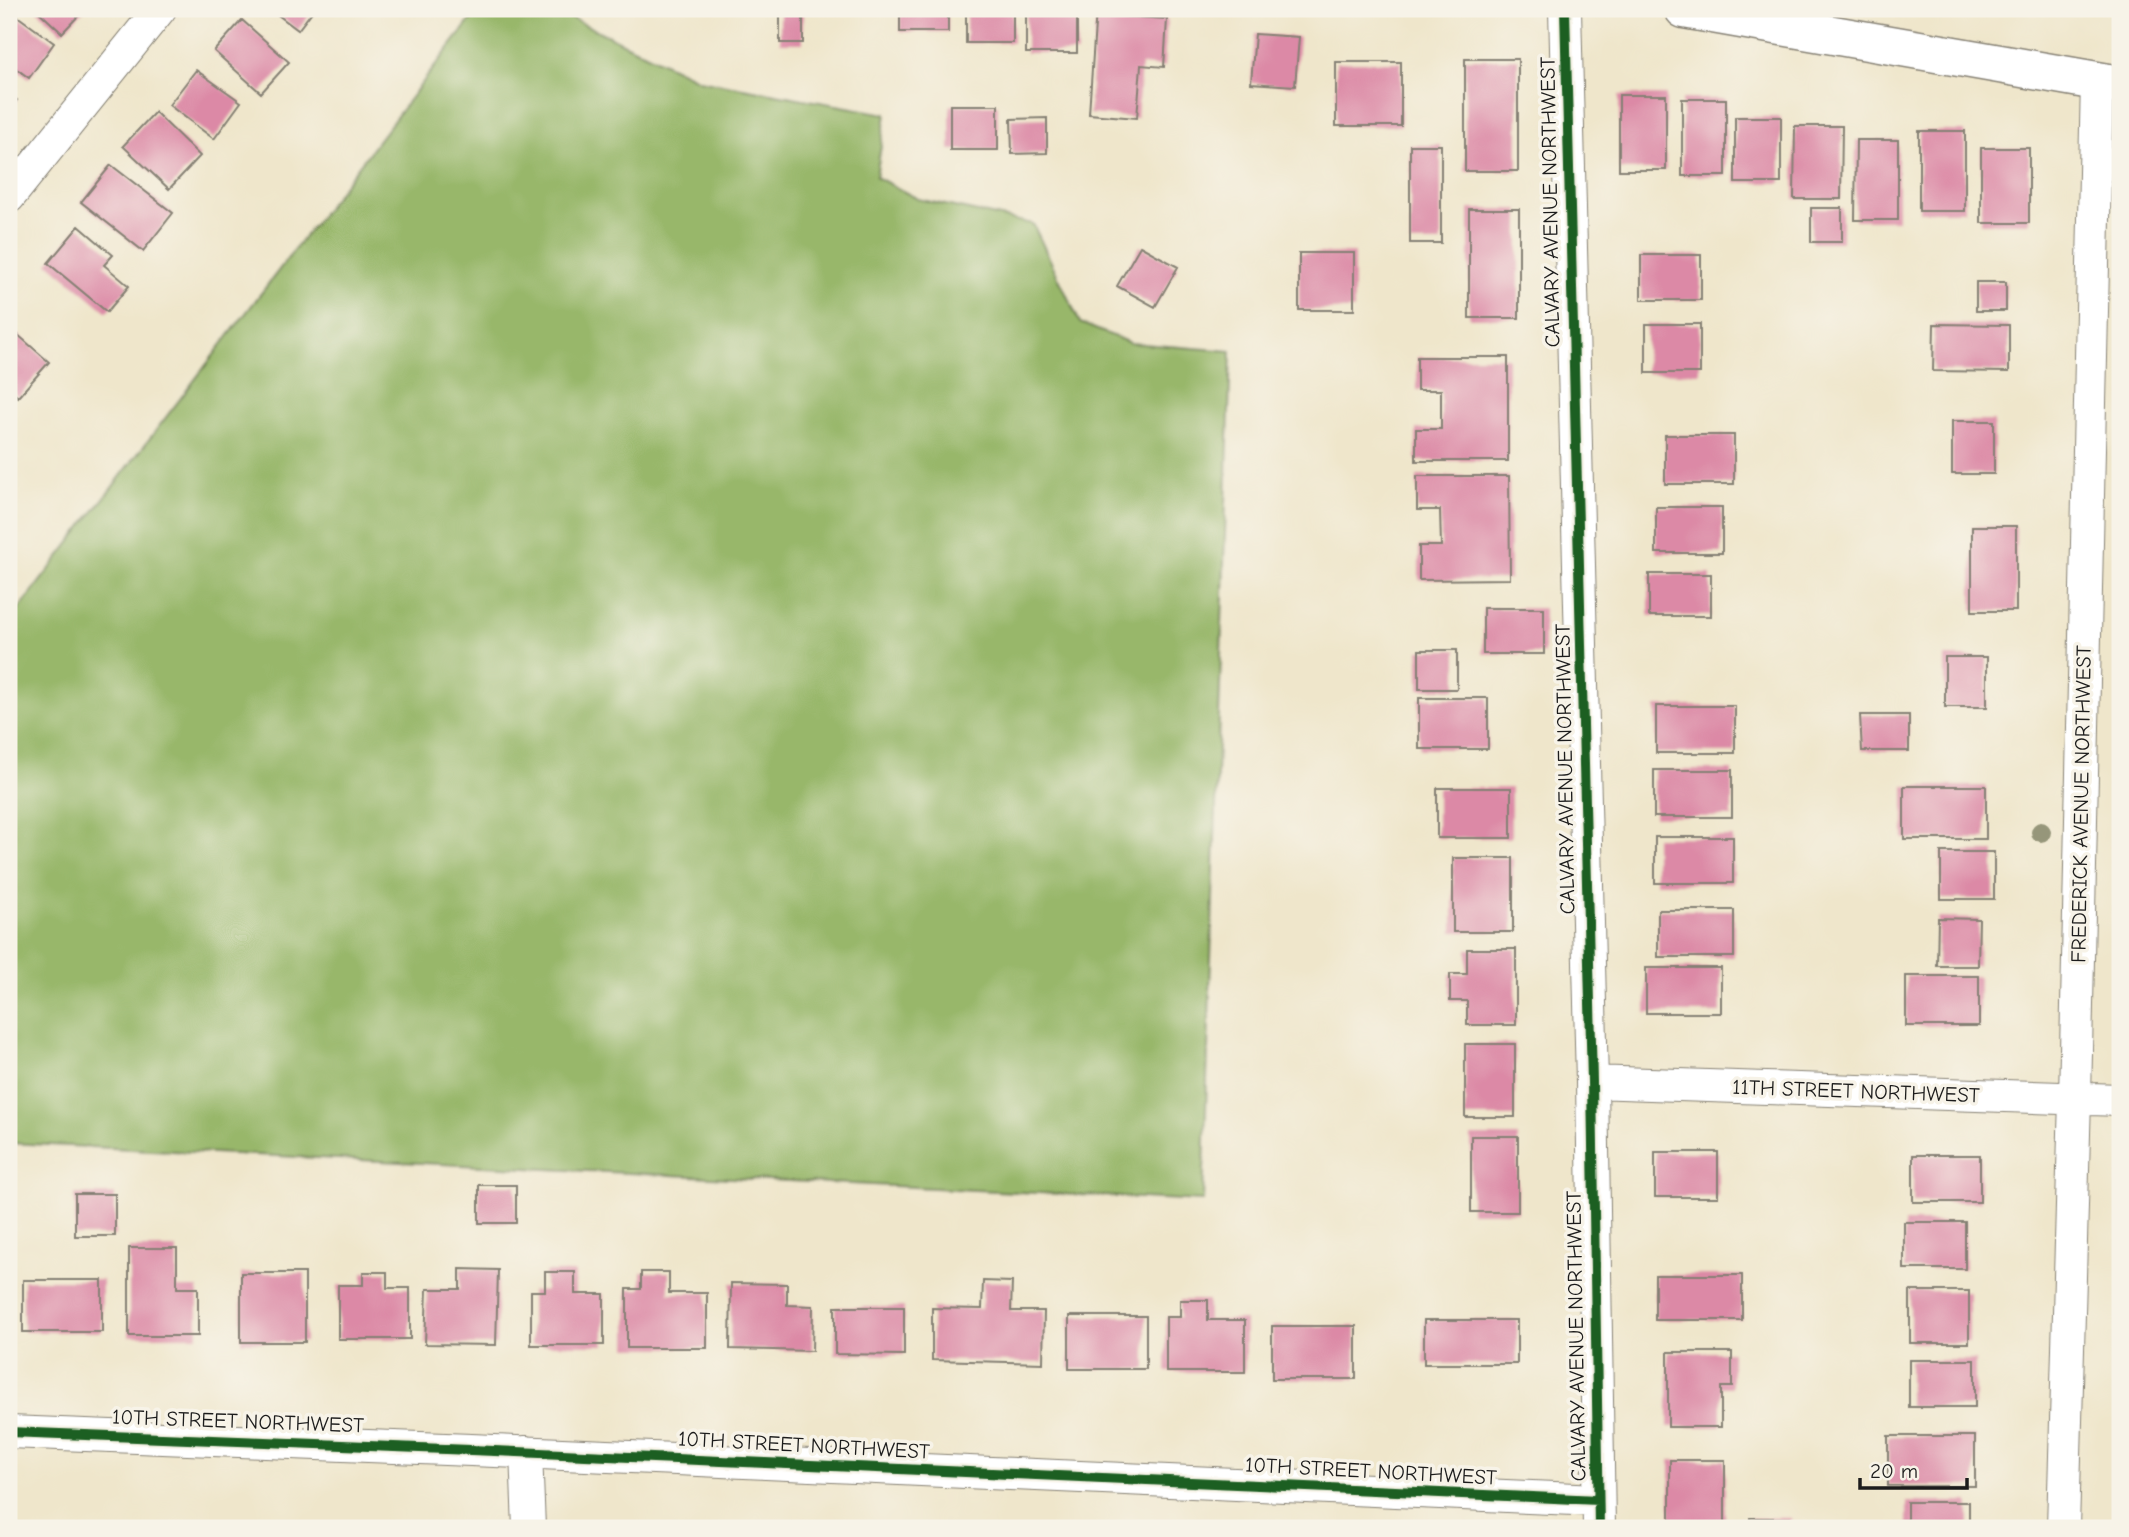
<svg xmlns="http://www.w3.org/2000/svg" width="2129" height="1537" font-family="'Comic Neue',sans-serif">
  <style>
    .forest { fill: #98b76a; stroke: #5a6a43; stroke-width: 2 }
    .building { fill: #dc89a6 }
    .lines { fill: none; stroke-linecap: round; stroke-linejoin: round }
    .minor-casing { stroke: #868174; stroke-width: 34 }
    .secondary-casing { stroke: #868174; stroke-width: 41 }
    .minor { stroke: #fff; stroke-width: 32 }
    .secondary { stroke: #fff; stroke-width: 38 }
    .cycleway-casing { stroke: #f7f3e8; stroke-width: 15 }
    .cycleway { stroke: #1b5e20; stroke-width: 10 }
    .tree { fill: #96967a }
    .labels { text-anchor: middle; stroke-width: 7; stroke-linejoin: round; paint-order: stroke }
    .street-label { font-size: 21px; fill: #1c1c1c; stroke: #f7f3e8 }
  </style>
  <rect width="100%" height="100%" fill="#f7f3e8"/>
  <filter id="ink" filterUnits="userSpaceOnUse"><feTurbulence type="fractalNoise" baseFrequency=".0143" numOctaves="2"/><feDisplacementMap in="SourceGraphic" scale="14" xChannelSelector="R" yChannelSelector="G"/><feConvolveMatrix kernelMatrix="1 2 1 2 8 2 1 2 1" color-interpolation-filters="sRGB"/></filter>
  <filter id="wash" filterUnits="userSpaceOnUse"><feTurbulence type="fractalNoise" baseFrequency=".00686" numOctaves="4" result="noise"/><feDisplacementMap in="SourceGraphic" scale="28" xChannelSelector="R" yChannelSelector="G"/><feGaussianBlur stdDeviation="1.57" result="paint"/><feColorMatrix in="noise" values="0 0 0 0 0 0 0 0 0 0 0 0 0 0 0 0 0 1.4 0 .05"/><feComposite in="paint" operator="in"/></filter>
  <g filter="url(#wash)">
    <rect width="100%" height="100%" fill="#efe6cb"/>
    <!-- forest -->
    <path class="forest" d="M 479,9 L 553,9 L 699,80 L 886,114 L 876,177 L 918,199 L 1033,224 L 1080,323 L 1130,343 L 1231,351 L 1203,1201 L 9,1143 L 9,622 Z"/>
    <g id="blocks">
      <!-- building -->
      <path class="building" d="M 36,9 L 85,9 L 62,33 Z
        M 270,9 L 314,9 L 298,30 Z
        M 780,9 L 803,9 L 803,43 L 780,43 Z
        M 900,9 L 948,9 L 948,32 L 900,32 Z
        M 966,9 L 1013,9 L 1013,43 L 966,43 Z
        M 1026,9 L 1077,9 L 1077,53 L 1026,53 Z
        M 1096,9 L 1123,9 L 1122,16 L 1167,19 L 1164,67 L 1141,65 L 1137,118 L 1089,114 Z
        M 9,10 L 54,43 L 29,78 L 9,63 Z
        M 242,20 L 289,62 L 261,93 L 214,51 Z
        M 1255,34 L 1299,37 L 1295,86 L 1251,83 Z
        M 1465,59 L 1518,59 L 1518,171 L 1465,171 Z
        M 1336,62 L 1401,62 L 1401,126 L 1336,126 Z
        M 196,70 L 241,102 L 214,139 L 169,105 Z
        M 9,93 L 17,100 L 9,110 Z
        M 1619,95 L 1666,95 L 1666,170 L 1619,170 Z
        M 1682,99 L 1726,99 L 1726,176 L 1682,176 Z
        M 950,105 L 998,105 L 998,150 L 950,150 Z
        M 155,112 L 200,156 L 169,189 L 123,146 Z
        M 1735,117 L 1781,117 L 1781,183 L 1735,183 Z
        M 1047,118 L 1047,153 L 1012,154 L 1011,119 Z
        M 1795,126 L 1842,126 L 1841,199 L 1794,199 Z
        M 1919,131 L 1965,131 L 1965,211 L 1919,211 Z
        M 1856,140 L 1898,140 L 1898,220 L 1855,220 Z
        M 1410,145 L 1441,145 L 1441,243 L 1410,243 Z
        M 1981,148 L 2029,148 L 2029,223 L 1981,223 Z
        M 111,165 L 173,213 L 143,251 L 81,202 Z
        M 1811,208 L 1842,208 L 1842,242 L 1811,242 Z
        M 1469,209 L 1519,209 L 1519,318 L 1469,318 Z
        M 79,226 L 113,255 L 104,265 L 129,286 L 107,312 L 48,263 Z
        M 1140,246 L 1178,267 L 1155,307 L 1117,286 Z
        M 1299,253 L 1354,253 L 1354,310 L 1299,310 Z
        M 1641,255 L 1701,255 L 1701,300 L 1641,300 Z
        M 1976,282 L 2006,282 L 2006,311 L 1976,311 Z
        M 1646,324 L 1700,324 L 1700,373 L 1646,373 Z
        M 1934,324 L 2009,325 L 2009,372 L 1933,371 Z
        M 9,327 L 49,362 L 18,397 L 9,389 Z
        M 1417,357 L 1508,357 L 1508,461 L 1416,461 L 1416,429 L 1441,429 L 1441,390 L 1417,390 Z
        M 1952,421 L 1994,421 L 1994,474 L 1952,474 Z
        M 1665,435 L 1734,435 L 1734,484 L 1665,484 Z
        M 1417,476 L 1509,476 L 1510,579 L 1419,580 L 1419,546 L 1441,546 L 1440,510 L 1417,510 Z
        M 1656,507 L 1722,507 L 1722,553 L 1656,553 Z
        M 1972,526 L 2016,526 L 2016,611 L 1972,611 Z
        M 1649,574 L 1711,574 L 1711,616 L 1649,616 Z
        M 1483,608 L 1544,608 L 1544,654 L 1483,654 Z
        M 1419,650 L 1457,650 L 1457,689 L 1419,689 Z
        M 1945,657 L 1987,657 L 1987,707 L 1945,707 Z
        M 1419,698 L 1488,698 L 1488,749 L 1419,749 Z
        M 1656,706 L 1735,706 L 1735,753 L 1656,753 Z
        M 1860,715 L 1909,715 L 1909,751 L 1862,751 Z
        M 1654,770 L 1732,770 L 1732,817 L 1654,817 Z
        M 1904,786 L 1986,786 L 1986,839 L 1904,839 Z
        M 1437,788 L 1511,788 L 1511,838 L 1437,838 Z
        M 1655,837 L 1733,837 L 1733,883 L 1655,883 Z
        M 1941,852 L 1994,852 L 1994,899 L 1941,899 Z
        M 1453,858 L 1513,858 L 1513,932 L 1453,932 Z
        M 1658,910 L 1734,910 L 1734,957 L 1658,957 Z
        M 1938,918 L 1979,919 L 1978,966 L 1937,966 Z
        M 1467,949 L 1516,949 L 1516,1025 L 1467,1025 L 1467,1001 L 1450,1001 L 1450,974 L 1467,974 Z
        M 1646,968 L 1721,968 L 1721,1013 L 1646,1013 Z
        M 1906,976 L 1979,976 L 1979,1026 L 1906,1026 Z
        M 1465,1044 L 1515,1044 L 1515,1117 L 1465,1117 Z
        M 1471,1136 L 1518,1136 L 1518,1212 L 1471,1212 Z
        M 1655,1152 L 1718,1152 L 1718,1197 L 1655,1197 Z
        M 1913,1155 L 1980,1155 L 1980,1202 L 1913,1202 Z
        M 479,1185 L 516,1185 L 516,1223 L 479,1223 Z
        M 75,1194 L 115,1194 L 115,1236 L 75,1236 Z
        M 1904,1222 L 1965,1222 L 1965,1269 L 1904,1269 Z
        M 129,1248 L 177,1248 L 177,1288 L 198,1288 L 198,1336 L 129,1336 Z
        M 460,1269 L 498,1270 L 496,1345 L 425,1344 L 427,1289 L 460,1289 Z
        M 363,1272 L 387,1272 L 387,1288 L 410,1288 L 410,1339 L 338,1339 L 338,1285 L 363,1285 Z
        M 545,1272 L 575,1272 L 575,1294 L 604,1294 L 604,1345 L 531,1345 L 531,1291 L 545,1291 Z
        M 641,1272 L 669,1272 L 669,1293 L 707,1293 L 707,1348 L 627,1348 L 627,1289 L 641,1289 Z
        M 241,1273 L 305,1273 L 305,1342 L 241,1342 Z
        M 1655,1275 L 1742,1275 L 1742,1320 L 1655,1320 Z
        M 23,1280 L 102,1280 L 102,1332 L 23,1332 Z
        M 983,1281 L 1012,1282 L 1011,1311 L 1044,1311 L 1043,1363 L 932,1360 L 932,1308 L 982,1309 Z
        M 731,1283 L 787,1284 L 787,1305 L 813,1306 L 812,1351 L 730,1349 Z
        M 1910,1291 L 1969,1291 L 1969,1343 L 1910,1343 Z
        M 1180,1300 L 1208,1300 L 1208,1320 L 1245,1320 L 1245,1372 L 1166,1372 L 1166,1317 L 1180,1317 Z
        M 835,1307 L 904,1307 L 904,1355 L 835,1354 Z
        M 1069,1316 L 1146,1316 L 1146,1369 L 1069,1369 Z
        M 1424,1320 L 1517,1320 L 1517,1364 L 1424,1364 Z
        M 1272,1326 L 1356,1326 L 1356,1379 L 1272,1379 Z
        M 1668,1352 L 1732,1352 L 1732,1387 L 1721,1387 L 1721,1427 L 1668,1427 Z
        M 1909,1360 L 1975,1360 L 1975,1407 L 1909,1407 Z
        M 1888,1436 L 1975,1436 L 1975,1486 L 1888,1486 Z
        M 1670,1460 L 1725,1460 L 1725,1528 L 1670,1528 Z
        M 1907,1502 L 1969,1502 L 1969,1528 L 1907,1528 Z
        M 1750,1518 L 1791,1518 L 1791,1528 L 1750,1528 Z"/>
    </g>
  </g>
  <g filter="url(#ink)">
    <use href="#blocks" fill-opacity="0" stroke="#868174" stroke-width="2"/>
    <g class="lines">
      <defs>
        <path id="minor" d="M 1565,9 L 1592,1082 L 1599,1528
          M 9,197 L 160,9
          M 1592,1082 L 2120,1100
          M 9,1432 L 471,1450 L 1598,1500
          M 526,1452 L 529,1528
          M 2063,1528 L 2075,1098 L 2097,80"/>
        <path id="secondary" d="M 1684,9 L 2120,85"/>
      </defs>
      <!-- minor casing -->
      <use href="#minor" class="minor-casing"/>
      <!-- secondary casing -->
      <use href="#secondary" class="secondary-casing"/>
      <!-- minor -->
      <use href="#minor" class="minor"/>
      <!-- secondary -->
      <use href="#secondary" class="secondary"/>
      <defs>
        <path id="cycleway" d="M 1565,9 L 1592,1082 L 1599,1528
          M 9,1432 L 471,1450 L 1598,1500"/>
      </defs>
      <!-- cycleway casing -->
      <use href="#cycleway" class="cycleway-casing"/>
      <!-- cycleway -->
      <use href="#cycleway" class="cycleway"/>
    </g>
    <!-- trees -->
    <circle class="tree" cx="2041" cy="832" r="10"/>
  </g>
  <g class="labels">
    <!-- street labels -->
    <g class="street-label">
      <text transform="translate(1550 202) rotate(-91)" y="7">CALVARY AVENUE NORTHWEST</text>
      <text transform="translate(1565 769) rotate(-91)" y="7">CALVARY AVENUE NORTHWEST</text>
      <text transform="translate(2081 804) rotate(-89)" y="7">FREDERICK AVENUE NORTHWEST</text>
      <text transform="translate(1856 1091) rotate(2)" y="7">11TH STREET NORTHWEST</text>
      <text transform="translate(1576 1336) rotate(-91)" y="7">CALVARY AVENUE NORTHWEST</text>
      <text transform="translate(238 1421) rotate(2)" y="7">10TH STREET NORTHWEST</text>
      <text transform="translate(804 1445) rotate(3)" y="7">10TH STREET NORTHWEST</text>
      <text transform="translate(1371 1471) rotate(3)" y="7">10TH STREET NORTHWEST</text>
    </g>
  </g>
  <!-- margin -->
  <rect width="2129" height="1537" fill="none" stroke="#f7f3e8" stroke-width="35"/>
  <!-- scale -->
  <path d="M1860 1478v10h107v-10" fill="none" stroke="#1c1c1c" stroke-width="3.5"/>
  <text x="1870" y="1478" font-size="21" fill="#1c1c1c" stroke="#f7f3e8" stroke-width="5" paint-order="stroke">20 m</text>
</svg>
